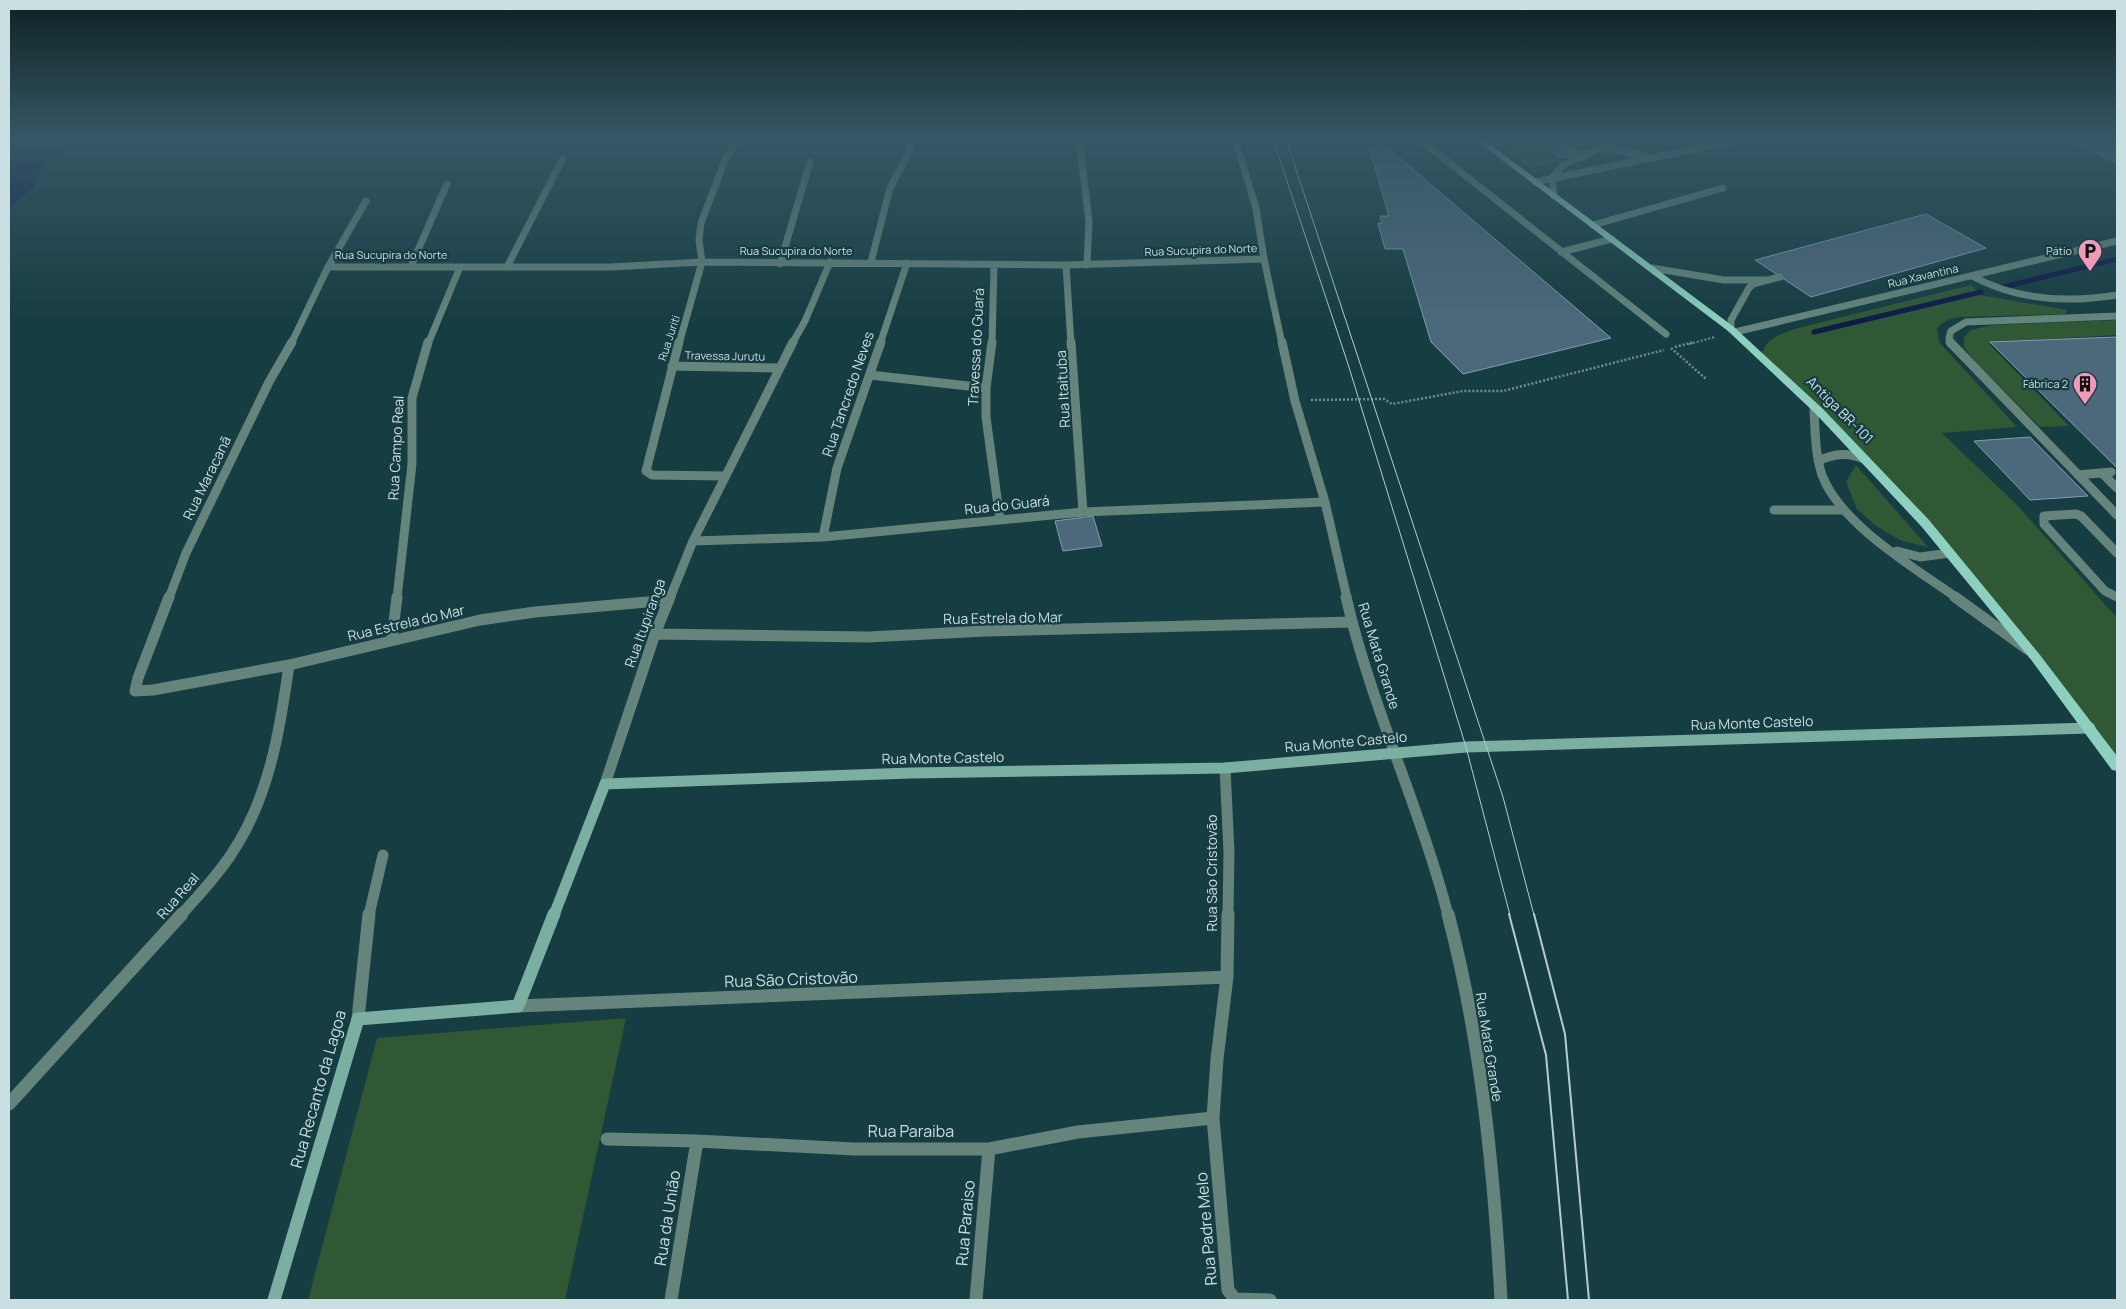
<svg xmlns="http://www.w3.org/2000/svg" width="2126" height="1309" font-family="Manrope,sans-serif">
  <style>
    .green { fill: #305835 }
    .water { fill: #0e1b48 }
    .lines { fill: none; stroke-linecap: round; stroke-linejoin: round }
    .stream { stroke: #0e1b48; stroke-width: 5 }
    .building { fill: #4c687b; stroke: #809eb2 }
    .path-far1 { stroke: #708e92; stroke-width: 2; stroke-dasharray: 2 2; stroke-linecap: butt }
    .path { stroke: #708e92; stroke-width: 2.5; stroke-dasharray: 2 2; stroke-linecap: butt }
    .lane-far2 { stroke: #64847c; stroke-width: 7 }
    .lane-far1 { stroke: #64847c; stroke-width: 9 }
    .lane { stroke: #64847c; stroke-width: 11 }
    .street-far3 { stroke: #64847c; stroke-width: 7 }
    .street-far2 { stroke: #64847c; stroke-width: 9 }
    .street-far1 { stroke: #64847c; stroke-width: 11 }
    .street { stroke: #64847c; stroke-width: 13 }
    .secondary-far1 { stroke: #7bafa2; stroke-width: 11 }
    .secondary { stroke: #7bafa2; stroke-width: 13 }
    .primary { fill: #8dd0c0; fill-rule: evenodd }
    .tram-far1 { stroke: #b6cdd0; stroke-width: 1 }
    .tram { stroke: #b6cdd0; stroke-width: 2 }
    .labels { text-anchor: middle; stroke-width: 4.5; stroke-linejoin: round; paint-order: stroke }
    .far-street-label { font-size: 11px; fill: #cadfe2; stroke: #163d42 }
    .far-poi-label { font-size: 11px; fill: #cadfe2; stroke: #163d42; text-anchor: end }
    .street-label { font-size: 14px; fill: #cadfe2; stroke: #163d42 }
    .near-street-label { font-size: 16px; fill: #cadfe2; stroke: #163d42 }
  </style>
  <rect width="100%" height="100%" fill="#163d42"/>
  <!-- green -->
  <path class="green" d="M 1492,139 L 1534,139 L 1564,161 L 1530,168 Z
    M 1971,285 L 1980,295 L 2067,310 L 2065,314 L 1959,317 C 1950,319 1943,321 1937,329 L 1939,342 L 2017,427 L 1942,433 L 2019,507 L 2117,618 L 2117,767 L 1982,585 L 1761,356 C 1767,337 1780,334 1798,328 Z
    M 2117,320 L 2117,335 L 1995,342 L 1990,344 L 1991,346 L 2069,426 L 2040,427 L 1975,361 L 1964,347 L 1964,337 L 1971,330 L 1992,325 Z
    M 1856,465 L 1928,547 L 1902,541 L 1876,526 L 1857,509 L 1846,482 Z
    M 626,1018 L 565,1300 L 308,1300 L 377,1038 Z"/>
  <!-- water -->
  <path class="water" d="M 9,139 L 71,139 C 69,142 69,147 67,149 C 54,164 36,164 34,187 L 9,208 Z"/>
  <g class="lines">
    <!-- stream -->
    <path class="stream" d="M 2003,287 L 2117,259
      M 1814,332 L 1981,292"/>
  </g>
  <!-- building -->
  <path class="building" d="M 1534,139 L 1551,139 L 1575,155 L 1560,158 Z
    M 1565,139 L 1588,139 L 1593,142 L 1575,146 Z
    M 2063,139 L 2117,139 L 2117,163 Z
    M 1387,147 L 1611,338 L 1463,374 L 1431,342 L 1403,249 L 1385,249 L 1378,223 L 1382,223 L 1380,216 L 1389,216 L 1370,150 Z
    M 1926,214 L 1986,248 L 1811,297 L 1755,260 Z
    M 2117,337 L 2117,468 L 1990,342 Z
    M 2030,437 L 2088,496 L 2030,500 L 1974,441 Z
    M 1093,516 L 1102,546 L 1063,551 L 1055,521 Z"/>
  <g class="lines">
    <!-- path-far1 -->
    <path class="path-far1" d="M 1689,344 L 1715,337"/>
    <!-- path -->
    <path class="path" d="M 1675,347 L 1694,342
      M 1671,348 L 1706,379
      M 1311,400 L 1384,399 L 1392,404 L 1463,391 L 1503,391 L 1664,350"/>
    <!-- lane-far2 -->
    <path class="lane-far2" d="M 1419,139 L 1666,334
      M 1557,139 L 1583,157
      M 1602,147 L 1645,156
      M 1535,182 L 1743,139
      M 1554,196 L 1552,178 L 1563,165 L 1602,147 L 1604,144 L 1603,139
      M 1593,225 L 1723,188
      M 1561,252 L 1612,239
      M 1652,268 L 1724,280 L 1767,280
      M 1972,276 C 2016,300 2068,303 2117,295
      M 1731,329 L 1731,320 L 1749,288 L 1753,284 L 1780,277
      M 1735,332 L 2117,241
      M 1950,344 L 1949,338 L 1951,331 L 1966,322 L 2117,316"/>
    <!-- lane-far1 -->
    <path class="lane-far1" d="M 1950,342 L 2117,515
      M 1814,407 C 1815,430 1815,454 1822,475 C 1840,524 1915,568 1957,598
      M 1818,461 C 1835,453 1849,452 1866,460
      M 2102,473 L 2117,488
      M 2078,475 L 2111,472
      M 1774,510 L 1842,510
      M 1897,551 L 1920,557 L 1950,553
      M 2117,553 L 2081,516 L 2076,514 L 2044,516 L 2044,524 L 2105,591 L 2117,597"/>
    <!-- lane -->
    <path class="lane" d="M 1955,597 L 2027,649"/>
    <!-- street-far3 -->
    <path class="street-far3" d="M 1079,139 L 1089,221 L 1087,265
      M 1235,139 L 1256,208 L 1264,259 L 1282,344
      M 871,262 L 890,188 L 908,154 L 912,139
      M 780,264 L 810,162
      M 1066,265 L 1071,344
      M 411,266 L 447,184
      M 328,267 L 611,267 L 702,262 L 1066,265 L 1264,259
      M 507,267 L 563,158
      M 291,344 L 328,267 L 366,201
      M 428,344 L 460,267
      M 679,344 L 702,262 L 699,240 L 701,223 L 726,158 L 739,139
      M 792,344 L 805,321 L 830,262
      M 880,344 L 907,263
      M 992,344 L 994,265"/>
    <!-- street-far2 -->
    <path class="street-far2" d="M 679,342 L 646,471 L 652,475 L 724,476
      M 992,342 L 986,388 L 986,417 L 1000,520
      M 1071,342 L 1083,512
      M 1282,342 L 1295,401 L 1325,502 L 1347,598
      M 672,366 L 779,368
      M 870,375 L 986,388
      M 823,537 L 837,468 L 881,342
      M 693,541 L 823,537 L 1083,512 L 1325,502
      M 169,598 L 186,553 L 269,382 L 292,342
      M 397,598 L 412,464 L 412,398 L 428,342
      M 670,598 L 693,541 L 793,342"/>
    <!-- street-far1 -->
    <path class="street-far1" d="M 169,597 L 138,678 L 135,691 L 153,690 L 289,665 L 480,620 L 535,612 L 669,600
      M 1346,597 C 1371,706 1420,807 1448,915
      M 655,634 L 868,637 L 986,631 L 1352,622
      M 392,639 L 397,597
      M 1225,768 L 1229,852 L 1228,915
      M 605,784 L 655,634 L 670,597
      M 181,915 C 199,895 218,875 232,853 C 269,798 280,730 289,665
      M 369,915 L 383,855"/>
    <!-- street -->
    <path class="street" d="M 1228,914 L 1227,977 L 1217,1059 L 1213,1118 L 1228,1290 L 1235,1299 L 1270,1300
      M 1448,914 C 1481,1039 1494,1171 1501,1300
      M 518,1006 L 1227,977
      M 358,1019 L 369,914
      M 9,1104 L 182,914
      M 607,1139 L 697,1141 L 854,1149 L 989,1149 L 1078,1132 L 1213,1118
      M 671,1300 L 697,1141
      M 976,1300 L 989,1149"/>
    <!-- secondary-far1 -->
    <path class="secondary-far1" d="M 554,915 L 605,784 L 911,773 L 1225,768 L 1466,747 L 2090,728"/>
    <!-- secondary -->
    <path class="secondary" d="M 274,1300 L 358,1019 L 518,1006 L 554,914"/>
    <!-- primary -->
    <path class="primary" d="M 1474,139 L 1483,139 L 1734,327 L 1823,409 L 1929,520 L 2040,655 L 2117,756 L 2117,771 L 2112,770 L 2032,661 L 1921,526 L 1815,413 L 1728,331 Z"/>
    <!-- tram-far1 -->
    <path class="tram-far1" d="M 1273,139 L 1347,361 L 1466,747 L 1510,915
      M 1286,139 L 1503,797 L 1534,915"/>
    <!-- tram -->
    <path class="tram" d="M 1509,914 L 1546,1055 L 1568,1300
      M 1534,914 L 1565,1034 L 1589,1300"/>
  </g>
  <!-- sky -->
  <linearGradient id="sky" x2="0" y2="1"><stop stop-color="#0c2224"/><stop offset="0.43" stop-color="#365765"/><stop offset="1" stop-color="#365765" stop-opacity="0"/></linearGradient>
  <rect width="2126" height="322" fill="url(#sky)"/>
  <!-- icons -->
  <defs>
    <symbol id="parking-pin" viewBox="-11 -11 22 30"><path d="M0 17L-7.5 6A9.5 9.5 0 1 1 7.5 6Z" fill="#ef9ab7" stroke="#163d42"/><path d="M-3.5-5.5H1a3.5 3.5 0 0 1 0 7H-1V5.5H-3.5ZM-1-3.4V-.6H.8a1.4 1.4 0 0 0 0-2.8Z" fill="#111"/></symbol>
    <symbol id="building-pin" viewBox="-11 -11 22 30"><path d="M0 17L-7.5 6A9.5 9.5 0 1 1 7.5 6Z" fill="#ef9ab7" stroke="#163d42"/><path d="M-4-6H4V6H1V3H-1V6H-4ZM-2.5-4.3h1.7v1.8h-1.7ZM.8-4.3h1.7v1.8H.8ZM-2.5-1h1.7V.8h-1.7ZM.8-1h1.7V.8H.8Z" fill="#111"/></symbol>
  </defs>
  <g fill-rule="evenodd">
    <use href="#parking-pin" x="2076" y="237" width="28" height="38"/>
    <use href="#building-pin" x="2071" y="370" width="28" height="38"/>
  </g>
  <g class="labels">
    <!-- far-street labels -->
    <g class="far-street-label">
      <text transform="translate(1201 250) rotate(-2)" y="4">Rua Sucupira do Norte</text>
      <text x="796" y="255">Rua Sucupira do Norte</text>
      <text x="391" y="259">Rua Sucupira do Norte</text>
      <text transform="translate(1923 276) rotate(-13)" y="4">Rua Xavantina</text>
      <text transform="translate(669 338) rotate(-72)" y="4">Rua Juriti</text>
      <text transform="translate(725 356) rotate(1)" y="4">Travessa Jurutu</text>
    </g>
    <!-- far-poi labels -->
    <g class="far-poi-label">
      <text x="2072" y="255">Pátio</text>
      <text x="2068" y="388">Fábrica 2</text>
    </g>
    <!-- street labels -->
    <g class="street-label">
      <text transform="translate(976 347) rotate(-87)" y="5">Travessa do Guará</text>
      <text transform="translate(1063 389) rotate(-93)" y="5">Rua Itaituba</text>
      <text transform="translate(848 394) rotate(-71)" y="5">Rua Tancredo Neves</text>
      <text transform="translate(1840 410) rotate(45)" y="5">Antiga BR-101</text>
      <text transform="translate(396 448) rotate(-87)" y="5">Rua Campo Real</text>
      <text transform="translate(207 478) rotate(-64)" y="5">Rua Maracanã</text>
      <text transform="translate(1007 505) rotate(-6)" y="5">Rua do Guará</text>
      <text transform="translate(1003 618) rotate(-1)" y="5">Rua Estrela do Mar</text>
      <text transform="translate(406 623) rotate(-13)" y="5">Rua Estrela do Mar</text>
      <text transform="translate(645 623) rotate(-70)" y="5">Rua Itupiranga</text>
      <text transform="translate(1379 656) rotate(73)" y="5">Rua Mata Grande</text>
      <text transform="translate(1752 723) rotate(-2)" y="5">Rua Monte Castelo</text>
      <text transform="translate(1346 742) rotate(-5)" y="5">Rua Monte Castelo</text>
      <text transform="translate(943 758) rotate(-1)" y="5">Rua Monte Castelo</text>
      <text transform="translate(1212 873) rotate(-90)" y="5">Rua São Cristovão</text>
      <text transform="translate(178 896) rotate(-49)" y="5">Rua Real</text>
      <text transform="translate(1489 1047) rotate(81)" y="5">Rua Mata Grande</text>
    </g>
    <!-- near-street labels -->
    <g class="near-street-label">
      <text transform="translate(791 979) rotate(-2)" y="6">Rua São Cristovão</text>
      <text transform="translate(318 1089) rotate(-74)" y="6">Rua Recanto da Lagoa</text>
      <text x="911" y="1137">Rua Paraiba</text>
      <text transform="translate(667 1218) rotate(-81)" y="6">Rua da União</text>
      <text transform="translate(965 1223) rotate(-85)" y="6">Rua Paraiso</text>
      <text transform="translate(1206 1229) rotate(-95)" y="6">Rua Padre Melo</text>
    </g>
  </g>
  <!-- border -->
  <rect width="2126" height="1309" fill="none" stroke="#cadfe2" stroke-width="20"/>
</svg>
